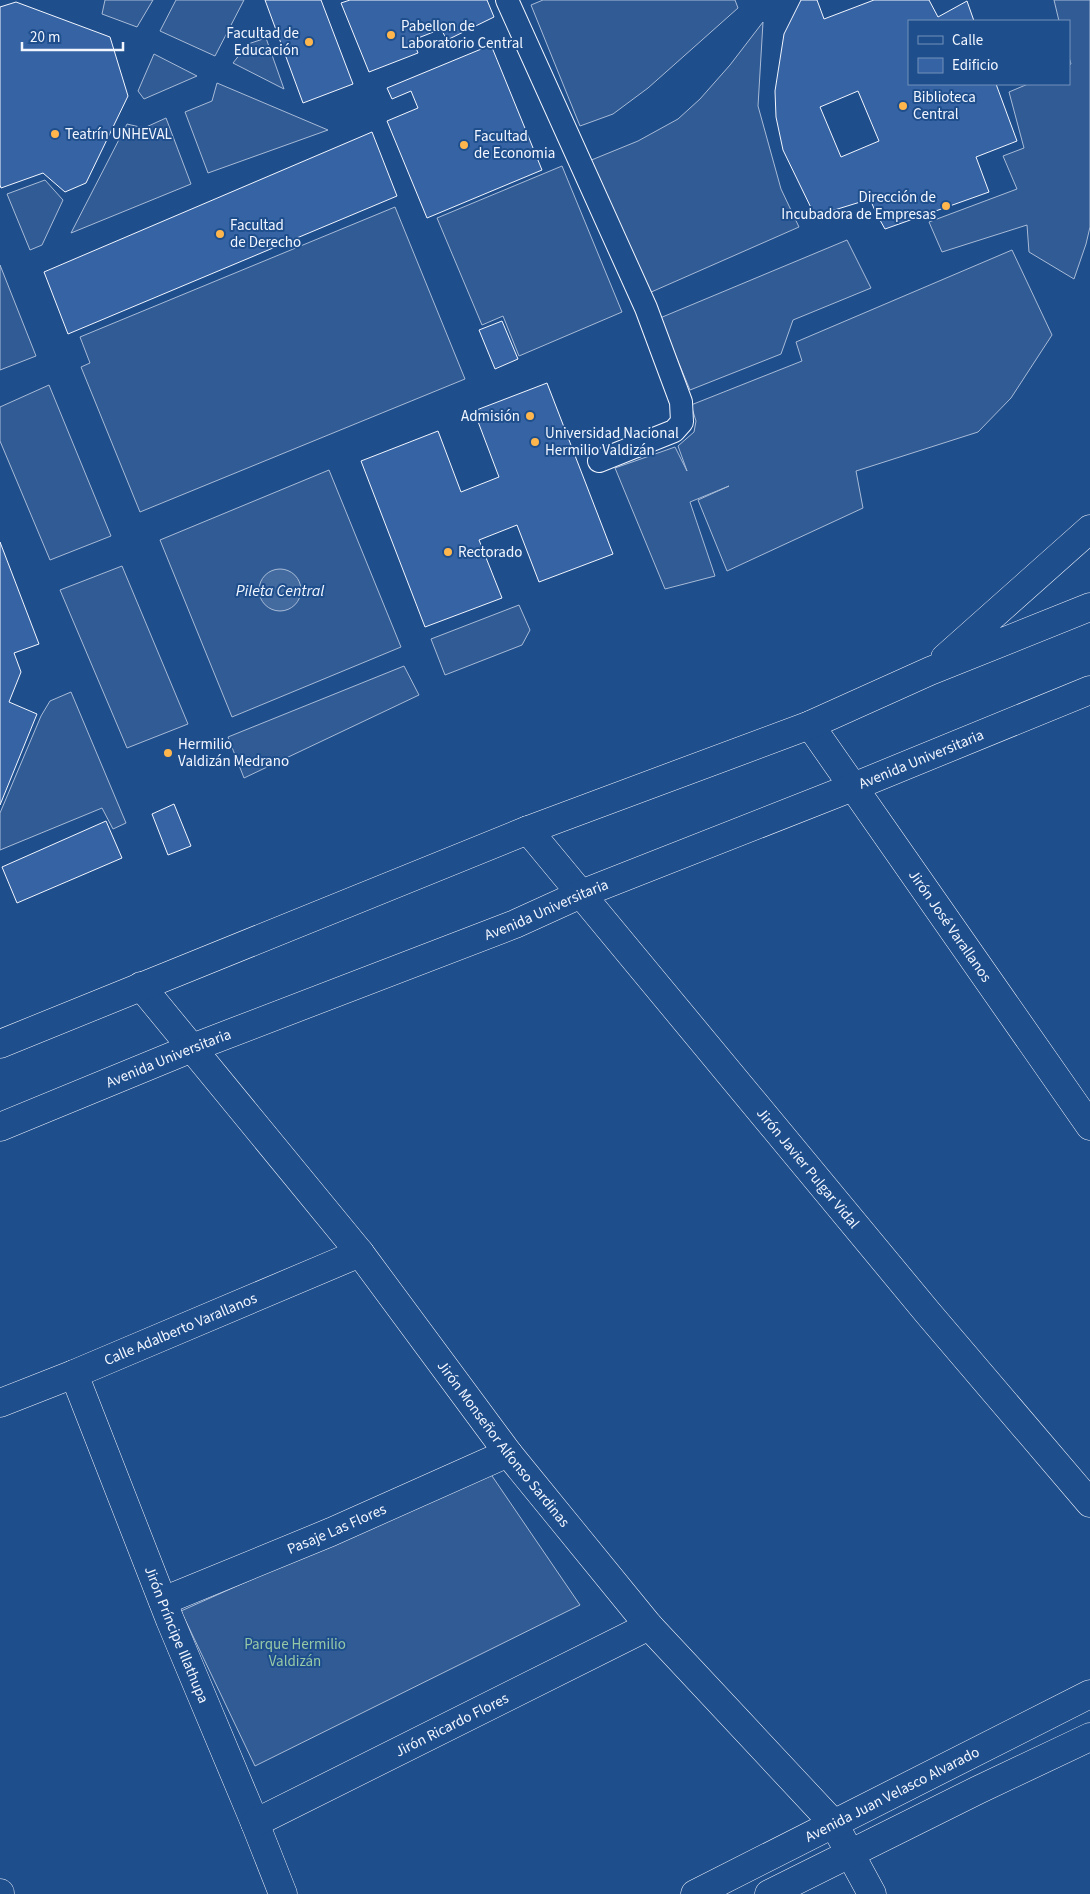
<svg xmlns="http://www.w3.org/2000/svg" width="1090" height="1894" font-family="'Source Sans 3',sans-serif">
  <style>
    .built { fill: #305b95; stroke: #a8bbd7 }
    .water { fill: #446ba0; stroke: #a8bbd7 }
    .building { fill: #3563a3; stroke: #f2f6ff; fill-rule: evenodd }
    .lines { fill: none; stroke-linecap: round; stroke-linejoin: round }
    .pedestrian-casing { stroke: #f2f6ff; stroke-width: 24 }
    .minor-casing { stroke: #f2f6ff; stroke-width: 29 }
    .tertiary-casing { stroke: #f2f6ff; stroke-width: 29 }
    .trunk-casing { stroke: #f2f6ff; stroke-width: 29 }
    .pedestrian { stroke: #1f4e8c; stroke-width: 22 }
    .minor { stroke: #1f4e8c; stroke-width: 28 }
    .tertiary { stroke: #1f4e8c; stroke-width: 28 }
    .trunk { stroke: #1f4e8c; stroke-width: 28 }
    .poi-dot { fill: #ffb74d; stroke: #1f4e8c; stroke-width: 2 }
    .labels { text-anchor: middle; stroke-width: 4; stroke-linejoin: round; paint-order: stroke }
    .poi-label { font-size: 15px; fill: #f2f6ff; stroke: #1f4e8c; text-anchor: start }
    .street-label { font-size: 15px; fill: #f2f6ff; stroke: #1f4e8c }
    .park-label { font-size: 15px; fill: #97c8a6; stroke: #1f4e8c }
    .water-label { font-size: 16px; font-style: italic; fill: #f2f6ff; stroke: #1f4e8c }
  </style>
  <rect width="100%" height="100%" fill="#1f4e8c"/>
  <!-- built -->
  <path class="built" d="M 105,0 L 153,0 L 137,27 L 102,14 Z
    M 176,0 L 244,0 L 215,56 L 160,31 Z
    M 543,0 L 735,0 L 738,8 L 648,88 L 613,114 L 580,126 L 531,5 Z
    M 1054,0 L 1090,0 L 1090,227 L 1086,244 L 1074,279 L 1029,252 L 1027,225 L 942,252 L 929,222 L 1017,189 L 1003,156 L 1024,148 L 1009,92 L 1028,84 L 1069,84 L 1069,65 L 1071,64 L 1069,57 L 1069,21 L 1059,21 Z
    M 763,22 L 758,106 L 781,189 L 799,227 L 649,293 L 589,161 L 638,141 L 678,119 L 700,99 L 730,65 Z
    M 266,38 L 284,89 L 233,63 L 248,44 Z
    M 154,54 L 197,76 L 144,99 L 138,91 Z
    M 217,83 L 328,130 L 208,173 L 185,112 L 212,101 Z
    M 166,118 L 191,184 L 71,233 L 127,124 L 144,128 Z
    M 562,166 L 622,312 L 519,356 L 503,316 L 482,325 L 437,218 Z
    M 45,180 L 63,200 L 42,245 L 30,250 L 7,194 Z
    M 395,207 L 465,379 L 140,512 L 81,367 L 90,363 L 80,337 Z
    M 847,240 L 871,288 L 793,320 L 781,354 L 690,390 L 660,318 Z
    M 1012,250 L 1052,335 L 1011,398 L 978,432 L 856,471 L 863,508 L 727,571 L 698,500 L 729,486 L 690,502 L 715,576 L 665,589 L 615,468 L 675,447 L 687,471 L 678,446 L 694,432 L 696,421 L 691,405 L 802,361 L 796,342 Z
    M 0,265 L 36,356 L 0,370 Z
    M 49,385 L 111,536 L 50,560 L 0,441 L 0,407 Z
    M 329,470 L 401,647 L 232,717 L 160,540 Z
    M 122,566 L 188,724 L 127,748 L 60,590 Z
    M 519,605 L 530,630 L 522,645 L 445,675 L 431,639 Z
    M 404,666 L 419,695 L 244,778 L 228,737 Z
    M 71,692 L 126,823 L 113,829 L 102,808 L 0,850 L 0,813 L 41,716 L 50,701 Z
    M 490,1473 L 580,1605 L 255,1766 L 181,1611 Z"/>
  <!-- water -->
  <path class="water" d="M259 590a21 21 0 1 1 42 0a21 21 0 1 1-42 0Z"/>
  <!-- building -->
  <path class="building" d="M 265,0 L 321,0 L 353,84 L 303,103 Z
    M 350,0 L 487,0 L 494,17 L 447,40 L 441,29 L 413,40 L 418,53 L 369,72 L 341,3 Z
    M 801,0 L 817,0 L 824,19 L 874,0 L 929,0 L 938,17 L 967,1 L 974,21 L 909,21 L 909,84 L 996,84 L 1017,141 L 976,157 L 989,192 L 885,229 L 876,213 L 870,199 L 815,216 L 783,150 L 776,117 L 775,91 L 784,34 ZM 858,91 L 879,141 L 841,157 L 820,107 Z
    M 16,2 L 110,37 L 128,96 L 86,183 L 65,192 L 43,173 L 1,188 L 0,185 L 0,7 Z
    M 491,45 L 542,170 L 427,218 L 387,121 L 418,108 L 411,91 L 392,99 L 387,88 Z
    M 372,132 L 397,196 L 68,334 L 44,272 Z
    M 502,321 L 518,359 L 495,369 L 479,330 Z
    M 547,383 L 613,554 L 539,582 L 517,525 L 479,540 L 502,598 L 425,627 L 361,461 L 438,431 L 461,492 L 499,477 L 474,411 Z
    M 0,542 L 39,644 L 14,653 L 21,672 L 9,702 L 37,714 L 0,805 Z
    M 174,804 L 191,846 L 168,855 L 152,814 Z
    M 106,821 L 122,858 L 17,903 L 2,867 Z"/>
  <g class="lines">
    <defs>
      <path id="pedestrian" d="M 507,0 L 646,308 L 681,402 L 682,422 L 674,431 L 599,461"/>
      <g id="minor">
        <path id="s1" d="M 810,725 L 1090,1126"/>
        <path id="s2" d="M 528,830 L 928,1313 L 1090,1503"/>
        <path id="s3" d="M 141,986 L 360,1253 L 508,1453 L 649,1626 L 834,1824 L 872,1894"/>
        <path id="s4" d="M 0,1127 L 192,1048 L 515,924 L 581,894 L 853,787 L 1090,690"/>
        <path id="s5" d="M 74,1374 L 170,1620 L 255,1823 L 283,1894"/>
        <path id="s6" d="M 0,1403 L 74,1374 L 360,1253"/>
        <path id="s7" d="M 163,1601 L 331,1532 L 508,1453"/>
        <path id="s8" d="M 255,1823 L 649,1626"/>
        <path d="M 0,1893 L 0,1894"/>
      </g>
      <g id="tertiary">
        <path id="s9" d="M 695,1894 L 1090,1694"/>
        <path d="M 769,1894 L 978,1790 L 1090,1737"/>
      </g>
      <path id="trunk" d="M 945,658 L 1090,529
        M 0,1044 L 528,830 L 810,725 L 930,671 L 1090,607"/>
    </defs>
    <!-- pedestrian casing -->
    <use href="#pedestrian" class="pedestrian-casing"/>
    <!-- minor casing -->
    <use href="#minor" class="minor-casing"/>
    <!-- tertiary casing -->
    <use href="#tertiary" class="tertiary-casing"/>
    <!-- trunk casing -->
    <use href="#trunk" class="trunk-casing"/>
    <!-- pedestrian -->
    <use href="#pedestrian" class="pedestrian"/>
    <!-- minor -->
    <use href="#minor" class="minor"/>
    <!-- tertiary -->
    <use href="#tertiary" class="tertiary"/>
    <!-- trunk -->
    <use href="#trunk" class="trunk"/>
  </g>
  <!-- markers -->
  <g class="poi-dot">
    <circle cx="391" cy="35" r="5"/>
    <circle cx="309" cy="42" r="5"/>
    <circle cx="903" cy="106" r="5"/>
    <circle cx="55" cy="134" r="5"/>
    <circle cx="464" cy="145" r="5"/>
    <circle cx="946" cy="206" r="5"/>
    <circle cx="220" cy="234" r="5"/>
    <circle cx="530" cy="416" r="5"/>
    <circle cx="535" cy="442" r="5"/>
    <circle cx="448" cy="552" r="5"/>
    <circle cx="168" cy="753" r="5"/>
  </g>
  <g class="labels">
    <!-- poi labels -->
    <g class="poi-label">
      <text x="401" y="31">Pabellon de<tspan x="401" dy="17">Laboratorio Central</tspan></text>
      <text x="299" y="38" text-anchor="end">Facultad de<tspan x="299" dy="17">Educación</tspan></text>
      <text x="913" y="102">Biblioteca<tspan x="913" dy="17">Central</tspan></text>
      <text x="65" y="139">Teatrín UNHEVAL</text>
      <text x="474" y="141">Facultad<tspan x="474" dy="17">de Economia</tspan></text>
      <text x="936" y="202" text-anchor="end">Dirección de<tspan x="936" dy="17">Incubadora de Empresas</tspan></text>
      <text x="230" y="230">Facultad<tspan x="230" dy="17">de Derecho</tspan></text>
      <text x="520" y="421" text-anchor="end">Admisión</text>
      <text x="545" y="438">Universidad Nacional<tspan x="545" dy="17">Hermilio Valdizán</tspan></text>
      <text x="458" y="557">Rectorado</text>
      <text x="178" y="749">Hermilio<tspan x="178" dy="17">Valdizán Medrano</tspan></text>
    </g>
    <!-- street labels -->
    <g class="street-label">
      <text dy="5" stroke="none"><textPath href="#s4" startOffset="992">Avenida Universitaria</textPath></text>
      <text dy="5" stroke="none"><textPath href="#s4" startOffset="588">Avenida Universitaria</textPath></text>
      <text dy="5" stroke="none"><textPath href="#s1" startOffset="245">Jirón José Varallanos</textPath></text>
      <text dy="5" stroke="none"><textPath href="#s4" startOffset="182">Avenida Universitaria</textPath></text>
      <text dy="5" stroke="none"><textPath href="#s2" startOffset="439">Jirón Javier Pulgar Vidal</textPath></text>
      <text dy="5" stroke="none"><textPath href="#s6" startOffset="195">Calle Adalberto Varallanos</textPath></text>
      <text dy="5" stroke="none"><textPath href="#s3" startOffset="584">Jirón Monseñor Alfonso Sardinas</textPath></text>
      <text dy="5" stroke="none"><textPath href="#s7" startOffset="188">Pasaje Las Flores</textPath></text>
      <text dy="5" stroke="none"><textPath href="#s5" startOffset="280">Jirón Príncipe Illathupa</textPath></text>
      <text dy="5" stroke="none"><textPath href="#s8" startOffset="220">Jirón Ricardo Flores</textPath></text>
      <text dy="5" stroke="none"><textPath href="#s9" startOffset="221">Avenida Juan Velasco Alvarado</textPath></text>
    </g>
    <!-- park labels -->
    <g class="park-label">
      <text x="295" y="1649">Parque Hermilio<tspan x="295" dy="17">Valdizán</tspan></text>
    </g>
    <!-- water labels -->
    <g class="water-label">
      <text x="280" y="596">Pileta Central</text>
    </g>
  </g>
  <!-- legend -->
  <rect x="908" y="20" width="162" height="65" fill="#1f4e8c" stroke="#7391ba"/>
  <rect x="918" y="36" width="25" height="8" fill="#1f4e8c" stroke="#7391ba"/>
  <text x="952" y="45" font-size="15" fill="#f2f6ff">Calle</text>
  <rect x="918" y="58" width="25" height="15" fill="#3563a3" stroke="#7391ba"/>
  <text x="952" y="70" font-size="15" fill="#f2f6ff">Edificio</text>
  <!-- scale -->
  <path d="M22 42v8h101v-8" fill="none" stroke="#f2f6ff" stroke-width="2.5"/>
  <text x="30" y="42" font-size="15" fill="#f2f6ff" stroke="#1f4e8c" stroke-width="4" paint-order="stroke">20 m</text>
</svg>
